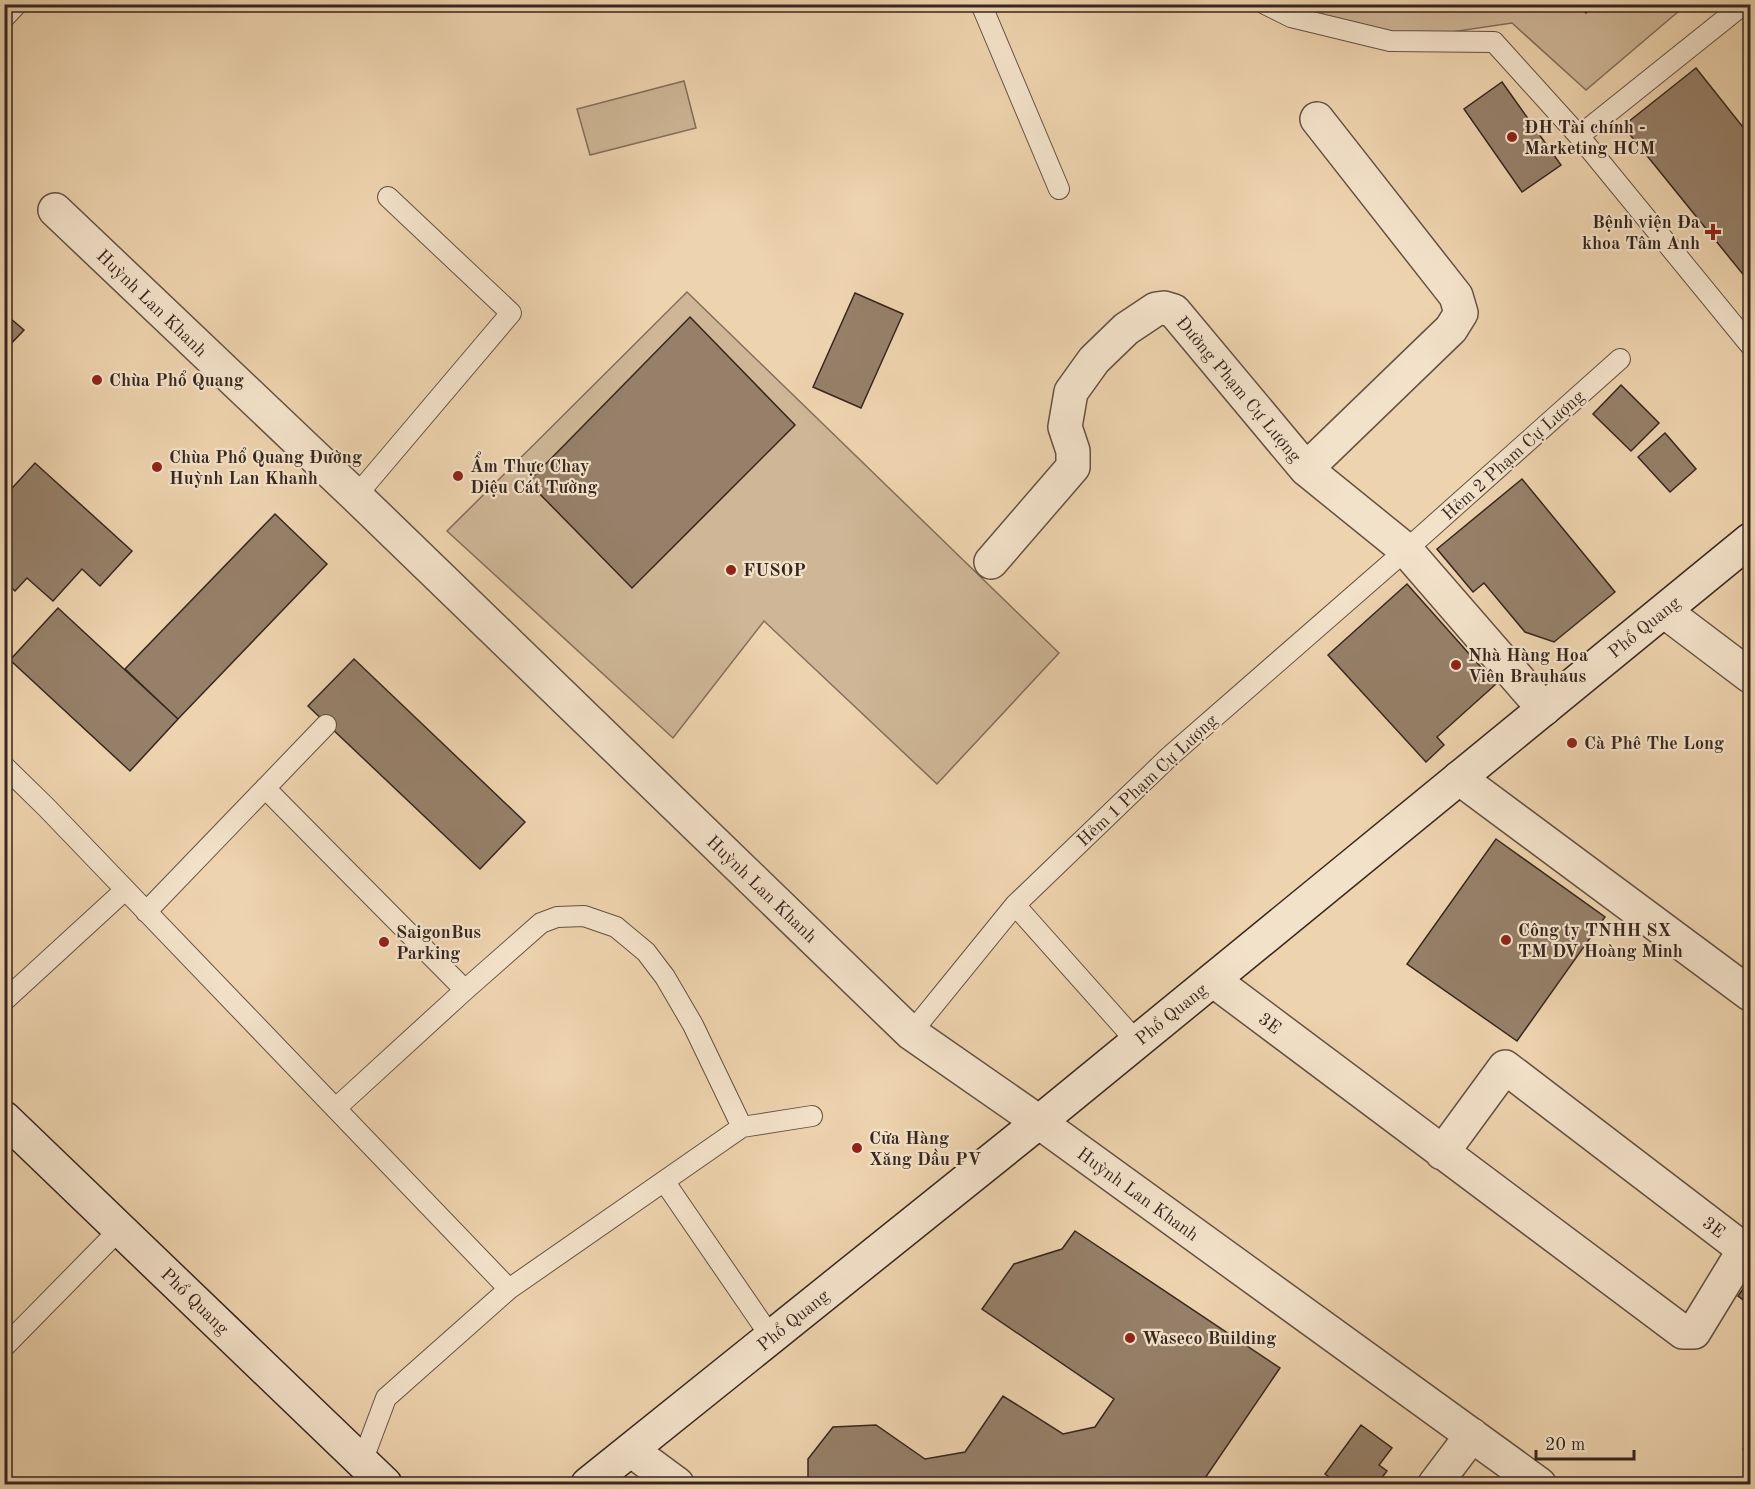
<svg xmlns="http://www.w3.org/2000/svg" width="1755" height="1489" font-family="'Old Standard TT',serif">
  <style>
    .green { fill: #ceb696; stroke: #836e5a; stroke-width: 1.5 }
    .building { fill: #968069; stroke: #38261e; stroke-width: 1.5 }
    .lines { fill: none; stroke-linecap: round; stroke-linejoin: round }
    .lane-casing { stroke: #655142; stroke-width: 22 }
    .street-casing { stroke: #655142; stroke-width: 36 }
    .secondary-casing { stroke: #38261e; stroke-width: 36 }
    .lane { stroke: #f3e2ca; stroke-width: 20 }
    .street { stroke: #f3e2ca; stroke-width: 33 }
    .secondary { stroke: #f3e2ca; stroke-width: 33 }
    .poi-dot { fill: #8f2418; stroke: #f3e2ca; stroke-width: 2 }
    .labels { text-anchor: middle; stroke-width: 4.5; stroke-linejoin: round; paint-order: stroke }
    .poi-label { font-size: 18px; font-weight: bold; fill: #38261e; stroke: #f3e2ca; text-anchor: start }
    .street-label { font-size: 18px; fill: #38261e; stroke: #f3e2ca }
  </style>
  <rect width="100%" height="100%" fill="#edd3ae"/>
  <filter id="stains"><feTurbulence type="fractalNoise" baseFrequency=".00333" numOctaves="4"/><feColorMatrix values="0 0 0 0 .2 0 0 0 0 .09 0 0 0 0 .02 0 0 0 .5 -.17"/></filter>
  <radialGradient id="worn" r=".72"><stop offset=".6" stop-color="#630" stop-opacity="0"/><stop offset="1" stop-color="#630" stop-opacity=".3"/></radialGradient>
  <!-- green -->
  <path class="green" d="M 1286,5 L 1686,5 L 1586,90 L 1512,23 L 1390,41 Z
    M 684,81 L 696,128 L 590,155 L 577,109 Z
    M 687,292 L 1059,653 L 937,784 L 764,621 L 673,738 L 447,531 Z"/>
  <!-- building -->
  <path class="building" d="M 1578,4 L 1596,4 L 1586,13 Z
    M 1578,4 L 1596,4 L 1586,13 Z
    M 1696,68 L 1750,136 L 1750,283 L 1623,126 Z
    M 1502,82 L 1561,165 L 1522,192 L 1464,109 Z
    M 855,293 L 903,314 L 861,408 L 813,387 Z
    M 4,313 L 24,330 L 4,351 Z
    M 690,317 L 795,425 L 632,588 L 528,482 Z
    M 1621,385 L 1659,423 L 1631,451 L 1593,414 Z
    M 1665,433 L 1696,469 L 1670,492 L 1638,457 Z
    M 35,463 L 132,551 L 100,586 L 82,569 L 53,601 L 27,578 L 15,591 L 4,581 L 4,497 Z
    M 1522,479 L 1615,592 L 1554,642 L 1525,632 L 1484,583 L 1473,592 L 1437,549 Z
    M 275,514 L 327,564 L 178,719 L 125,669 Z
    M 1407,584 L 1496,684 L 1437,737 L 1444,745 L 1426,762 L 1328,655 Z
    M 58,608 L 178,719 L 130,771 L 10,660 Z
    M 354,659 L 525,822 L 480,869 L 308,706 Z
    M 1496,839 L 1605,917 L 1517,1041 L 1407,964 Z
    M 1075,1231 L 1280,1368 L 1201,1484 L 808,1484 L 808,1459 L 833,1427 L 876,1425 L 925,1459 L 965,1452 L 1003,1396 L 1063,1434 L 1095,1427 L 1114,1399 L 982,1309 L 1014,1264 L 1062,1249 Z
    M 1750,1279 L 1750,1305 L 1738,1296 Z
    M 1361,1425 L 1392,1448 L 1379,1465 L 1387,1471 L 1377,1484 L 1339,1484 L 1325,1474 Z
    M 1750,1440 L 1750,1455 L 1743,1449 Z"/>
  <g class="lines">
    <defs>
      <path id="lane" d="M 981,4 L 1059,189
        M 1265,4 L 1291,17 L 1390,41 L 1494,42 L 1579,136 L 1750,345
        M 4,18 L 17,4
        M 1579,136 L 1744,4
        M 356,496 L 511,313 L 388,197
        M 4,766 L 46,807 L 509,1289
        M 265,788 L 465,990
        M 1015,905 L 1137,1042
        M 146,912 L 326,725
        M 4,1001 L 125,890
        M 911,1033 L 1015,905 L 1170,756 L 1406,550 L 1620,359
        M 336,1108 L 465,990 L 541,923 L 557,917 L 584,916 L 616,927 L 646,952 L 665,977 L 693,1025 L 742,1127
        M 664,1181 L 771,1337
        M 4,1347 L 120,1229
        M 362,1462 L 386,1398 L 509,1289 L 742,1127 L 812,1116"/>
      <path id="street" d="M 55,210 L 356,496 L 911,1033 L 1039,1122 L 1539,1484
        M 1306,469 L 1451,329 L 1461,313 L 1456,296 L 1317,119
        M 991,562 L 1073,467 L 1073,451 L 1065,427 L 1071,392 L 1094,360 L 1126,329 L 1156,309 L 1164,308 L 1174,311 L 1306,469 L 1406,550 L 1544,709
        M 1664,611 L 1750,676
        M 1459,778 L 1750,994
        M 1213,980 L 1683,1332 L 1694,1332 L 1741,1255 L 1738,1245 L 1505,1067 L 1442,1153
        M 631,1450 L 677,1484
        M 1435,1484 L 1472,1435"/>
      <path id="secondary" d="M 4,1118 L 385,1484
        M 588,1484 L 1039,1122 L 1750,540"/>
    </defs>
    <!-- lane casing -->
    <use href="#lane" class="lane-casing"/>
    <!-- street casing -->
    <use href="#street" class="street-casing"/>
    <!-- secondary casing -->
    <use href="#secondary" class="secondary-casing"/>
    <!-- lane -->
    <use href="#lane" class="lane"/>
    <!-- street -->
    <use href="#street" class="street"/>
    <!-- secondary -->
    <use href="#secondary" class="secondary"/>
  </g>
  <!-- markers -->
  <g class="poi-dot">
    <circle cx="1512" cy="137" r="6"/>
    <path d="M1710 223h6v6h6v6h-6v6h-6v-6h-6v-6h6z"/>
    <circle cx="97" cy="380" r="6"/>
    <circle cx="157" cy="467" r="6"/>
    <circle cx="458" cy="476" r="6"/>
    <circle cx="731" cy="570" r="6"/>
    <circle cx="1456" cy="665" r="6"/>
    <circle cx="1572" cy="743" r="6"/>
    <circle cx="1506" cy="940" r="6"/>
    <circle cx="384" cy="942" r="6"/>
    <circle cx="857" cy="1148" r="6"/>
    <circle cx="1130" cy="1338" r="6"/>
  </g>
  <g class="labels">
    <!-- poi labels -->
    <g class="poi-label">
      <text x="1524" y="133">ĐH Tài chính -<tspan x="1524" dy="21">Marketing HCM</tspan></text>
      <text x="1700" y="228" text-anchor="end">Bệnh viện Đa<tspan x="1700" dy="21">khoa Tâm Anh</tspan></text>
      <text x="109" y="386">Chùa Phổ Quang</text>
      <text x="169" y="463">Chùa Phổ Quang Đường<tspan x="169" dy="21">Huỳnh Lan Khanh</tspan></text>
      <text x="470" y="472">Ẩm Thực Chay<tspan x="470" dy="21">Diệu Cát Tường</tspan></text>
      <text x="743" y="576">FUSOP</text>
      <text x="1468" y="661">Nhà Hàng Hoa<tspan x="1468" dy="21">Viên Brauhaus</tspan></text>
      <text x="1584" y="749">Cà Phê The Long</text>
      <text x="1518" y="936">Công ty TNHH SX<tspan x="1518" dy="21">TM DV Hoàng Minh</tspan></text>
      <text x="396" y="938">SaigonBus<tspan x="396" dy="21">Parking</tspan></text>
      <text x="869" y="1144">Cửa Hàng<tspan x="869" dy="21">Xăng Dầu PV</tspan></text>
      <text x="1142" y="1344">Waseco Building</text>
    </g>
    <!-- street labels -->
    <g class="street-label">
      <text transform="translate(152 303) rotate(44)" y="6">Huỳnh Lan Khanh</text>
      <text transform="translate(1239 389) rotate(50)" y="6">Đường Phạm Cự Lượng</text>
      <text transform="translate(1513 455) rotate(-42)" y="6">Hẻm 2 Phạm Cự Lượng</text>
      <text transform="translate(1644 627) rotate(-39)" y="6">Phổ Quang</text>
      <text transform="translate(1147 780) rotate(-43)" y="6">Hẻm 1 Phạm Cự Lượng</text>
      <text transform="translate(762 889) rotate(44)" y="6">Huỳnh Lan Khanh</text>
      <text transform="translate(1171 1014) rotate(-39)" y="6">Phổ Quang</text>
      <text transform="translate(1270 1023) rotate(37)" y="6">3E</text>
      <text transform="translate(1138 1194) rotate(36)" y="6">Huỳnh Lan Khanh</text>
      <text transform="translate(1714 1227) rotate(37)" y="6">3E</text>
      <text transform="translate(195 1301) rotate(44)" y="6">Phổ Quang</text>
      <text transform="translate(793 1320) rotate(-39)" y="6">Phổ Quang</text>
    </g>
  </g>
  <!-- margin -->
  <rect width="1755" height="1489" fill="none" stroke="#edd3ae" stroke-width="24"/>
  <rect x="6" y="6" width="1743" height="1477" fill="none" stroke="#38261e" stroke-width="3"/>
  <rect x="12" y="12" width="1731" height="1465" fill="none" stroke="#38261e" stroke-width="1.5"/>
  <!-- scale -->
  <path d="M1536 1450v9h98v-9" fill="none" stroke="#38261e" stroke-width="3"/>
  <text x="1545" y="1450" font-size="18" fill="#38261e" stroke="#f3e2ca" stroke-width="4.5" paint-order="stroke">20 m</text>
  <rect width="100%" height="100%" filter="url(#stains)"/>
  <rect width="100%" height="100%" fill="url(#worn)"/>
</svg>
